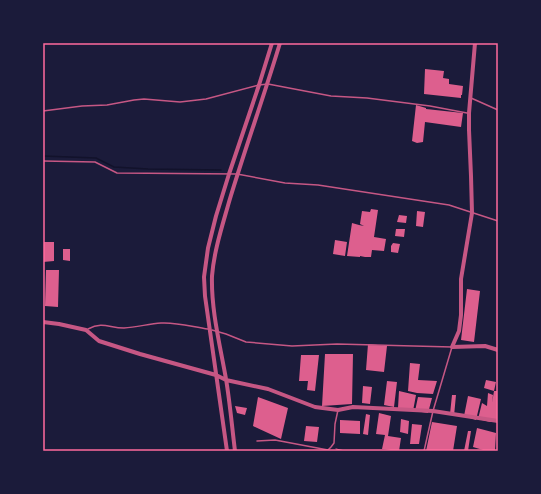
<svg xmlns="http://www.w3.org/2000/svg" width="541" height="494" font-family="Cabin,sans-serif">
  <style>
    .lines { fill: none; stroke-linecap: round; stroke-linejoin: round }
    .stream { stroke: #12122b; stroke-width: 1.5 }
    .building { fill: #dd5f8e }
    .path { stroke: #ff6b9d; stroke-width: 1 }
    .service { stroke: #c65784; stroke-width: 1.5 }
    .tertiary { stroke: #c65784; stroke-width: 4 }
    .neatline { fill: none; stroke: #ff6b9d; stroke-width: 1.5 }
  </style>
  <rect width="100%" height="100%" fill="#1b1b3a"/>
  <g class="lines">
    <!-- stream -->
    <path class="stream" d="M 43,156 L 96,158 L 114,167 L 148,169 L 221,170"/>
  </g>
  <!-- building -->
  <path class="building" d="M 425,69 L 444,71 L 443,78 L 449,79 L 449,84 L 463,86 L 462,95 L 461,95 L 461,98 L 424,94 Z
    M 416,105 L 426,108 L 426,109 L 463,113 L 461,127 L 425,122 L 423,142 L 417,143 L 412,141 Z
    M 371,209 L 378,210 L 374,237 L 386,239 L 384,251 L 372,250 L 371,257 L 365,257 L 360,256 L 360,257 L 347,256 L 352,223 L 359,225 L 364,226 L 360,224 L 362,211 L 370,212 Z
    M 417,211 L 425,212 L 423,227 L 416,226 Z
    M 399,215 L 407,216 L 406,223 L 397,222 Z
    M 396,229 L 405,229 L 404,237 L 395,236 Z
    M 335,240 L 347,242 L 345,256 L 333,254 Z
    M 43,242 L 54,242 L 54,261 L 43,262 Z
    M 393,243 L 400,244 L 398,253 L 391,252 L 391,246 Z
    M 63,249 L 70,249 L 70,261 L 63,260 Z
    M 46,270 L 59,270 L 58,307 L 45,306 Z
    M 467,289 L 480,291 L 474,342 L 461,340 Z
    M 368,344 L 387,346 L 384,372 L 366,370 Z
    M 325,354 L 353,354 L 352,404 L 322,406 Z
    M 301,355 L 319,355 L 315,391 L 307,390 L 308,381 L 299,381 Z
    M 410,363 L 420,364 L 418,380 L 437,381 L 433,394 L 417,393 L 408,391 Z
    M 486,380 L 496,382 L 494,391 L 498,391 L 498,422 L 490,422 L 478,419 L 482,403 L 487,406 L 488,393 L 493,395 L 492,403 L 494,391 L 484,388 Z
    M 387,381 L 397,382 L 394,407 L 384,405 Z
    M 363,386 L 372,387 L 370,404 L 362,403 Z
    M 399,391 L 416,395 L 413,411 L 398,408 Z
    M 452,395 L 456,395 L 454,416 L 450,414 Z
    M 468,396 L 481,399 L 476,420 L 464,416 Z
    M 258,397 L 288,408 L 281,439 L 253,426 Z
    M 418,397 L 432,398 L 428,413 L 415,411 Z
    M 235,406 L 247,408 L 245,415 L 237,413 Z
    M 379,413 L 391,416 L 388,436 L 401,438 L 399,451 L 382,449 L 385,435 L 376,434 Z
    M 366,414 L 370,415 L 368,435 L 363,434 Z
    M 401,419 L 409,421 L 408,434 L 400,432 Z
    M 340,420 L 360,421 L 360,434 L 340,433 Z
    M 432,422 L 457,426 L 453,451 L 426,451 Z
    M 412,424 L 422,425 L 419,444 L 410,444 Z
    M 306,426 L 319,427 L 317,442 L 304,441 Z
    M 477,428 L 496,433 L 495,451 L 483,451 L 483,450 L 473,447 Z
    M 468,431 L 471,431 L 468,451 L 464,451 Z"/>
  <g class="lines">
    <!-- path -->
    <path class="path" d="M 336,449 L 345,451"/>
    <!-- service -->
    <path class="service" d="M 471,98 L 498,110
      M 43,111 L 82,106 L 107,105 L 134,100 L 144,99 L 180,102 L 206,99 L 259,85 L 268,84 L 331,96 L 367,98 L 430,106 L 467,113
      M 43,161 L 95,162 L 117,173 L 237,174 L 285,183 L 318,185 L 449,205 L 498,221
      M 88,329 C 103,321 109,328 124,328 C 137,327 149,324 161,323 C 177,322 193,327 208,329
      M 212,330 L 226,334 L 246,342 L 292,346 L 337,344 L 452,347 L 433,411 L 424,451
      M 257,441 L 275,440 L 328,450 L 331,447 L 334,443 L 335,424 L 338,410"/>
    <!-- tertiary -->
    <path class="tertiary" d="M 475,43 L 469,113 L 469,130 L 471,176 L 472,213 L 461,279 L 461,315 L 459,331 L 452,347 L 485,346 L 498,350
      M 43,322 L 59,324 L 86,330 L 99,341 L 140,354 L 216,375 L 226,380 L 268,389 L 315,407 L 338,410 L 353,407 L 433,411 L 498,421
      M 227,451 L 205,296 L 204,277 L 208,248 L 216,216 L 229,174 L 259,85 L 272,43
      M 235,451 C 232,427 230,403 226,379 C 220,345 211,310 212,276 C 214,251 222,227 229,202 C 245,149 264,96 280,43"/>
  </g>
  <!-- border -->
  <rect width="541" height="494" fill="none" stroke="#1b1b3a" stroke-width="88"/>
  <rect x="44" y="44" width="453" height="406" class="neatline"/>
</svg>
